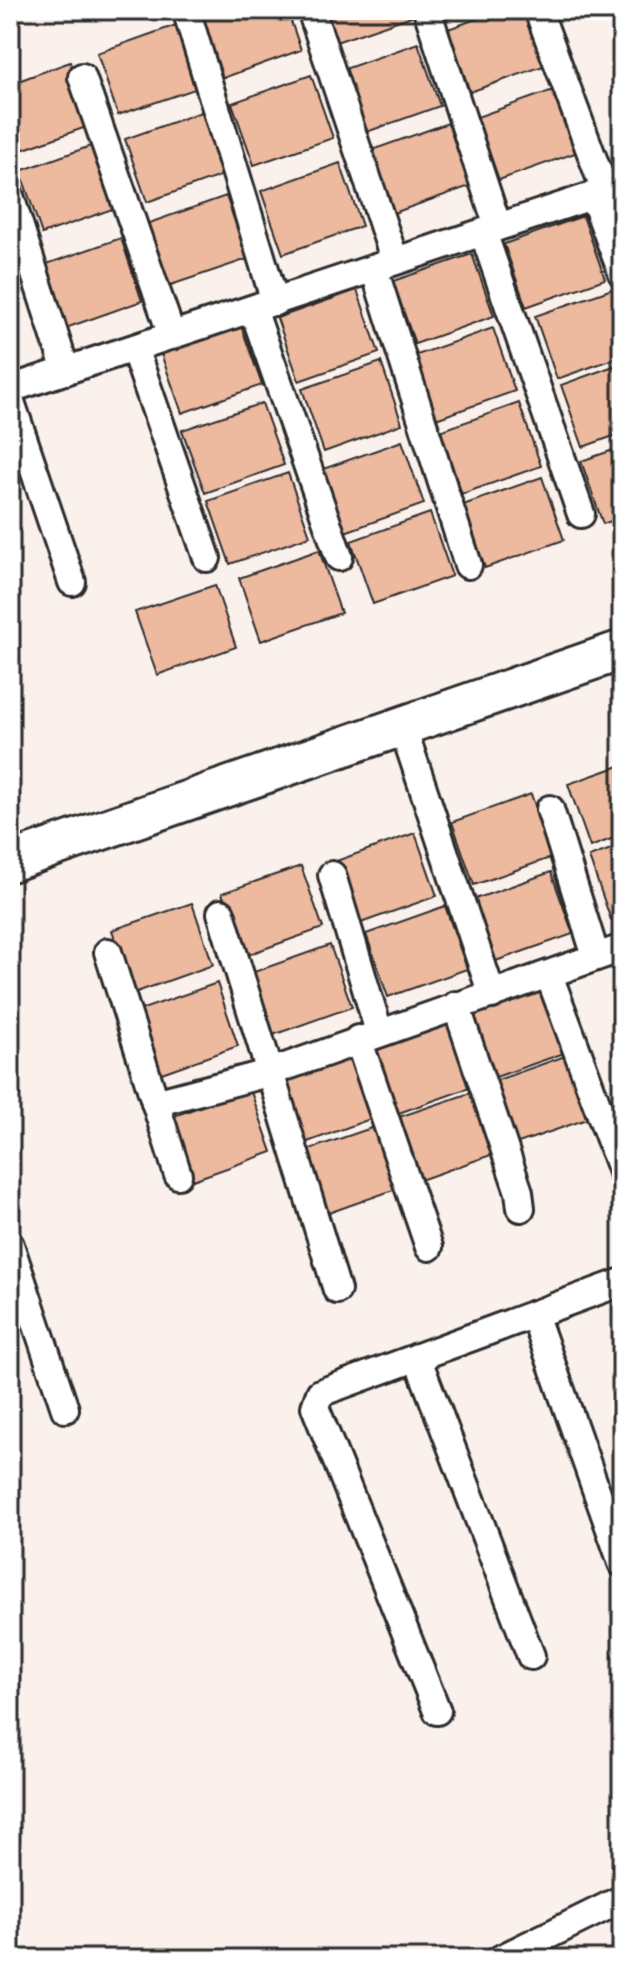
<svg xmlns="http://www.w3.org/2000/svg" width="632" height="1969" font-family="Dekko,sans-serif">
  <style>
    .building { fill: #edb99f; stroke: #2b2b2b; stroke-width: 2 }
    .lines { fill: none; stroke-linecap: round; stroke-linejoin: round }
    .street-casing { stroke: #2b2b2b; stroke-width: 32 }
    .secondary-casing { stroke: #2b2b2b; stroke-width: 44 }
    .street { stroke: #fff; stroke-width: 26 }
    .secondary { stroke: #fff; stroke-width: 38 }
  </style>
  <rect width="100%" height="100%" fill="#fbf1ec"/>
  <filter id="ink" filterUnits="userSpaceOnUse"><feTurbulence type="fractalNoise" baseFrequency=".0125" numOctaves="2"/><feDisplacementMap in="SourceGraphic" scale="16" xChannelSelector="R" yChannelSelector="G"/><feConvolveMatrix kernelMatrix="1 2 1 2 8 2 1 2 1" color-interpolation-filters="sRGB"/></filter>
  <g filter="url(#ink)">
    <!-- building -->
    <path class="building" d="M 217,10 L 287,10 L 301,50 L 223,78 L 201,16 Z
      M 324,10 L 413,10 L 415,15 L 336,42 Z
      M 501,10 L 530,10 L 549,64 L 470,92 L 448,29 Z
      M 176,25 L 198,88 L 118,115 L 97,53 Z
      M 418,43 L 440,106 L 361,134 L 339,71 Z
      M 70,62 L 92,125 L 13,153 L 10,84 Z
      M 311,75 L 333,138 L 254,165 L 232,103 Z
      M 556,89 L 578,152 L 499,180 L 477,117 Z
      M 204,111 L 226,174 L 147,202 L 125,139 Z
      M 448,123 L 470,186 L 391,214 L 369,151 Z
      M 99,143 L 121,206 L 42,234 L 20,171 Z
      M 340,163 L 362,226 L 283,254 L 261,191 Z
      M 226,196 L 248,259 L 168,286 L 146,224 Z
      M 583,216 L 605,279 L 526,307 L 504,244 Z
      M 121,238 L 142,301 L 63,329 L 41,266 Z
      M 472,254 L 494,316 L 415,344 L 393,281 Z
      M 615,288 L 622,309 L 622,356 L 557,379 L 535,316 Z
      M 357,290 L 379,353 L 299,381 L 277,318 Z
      M 240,323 L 262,385 L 182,413 L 160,351 Z
      M 493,328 L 515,391 L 436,419 L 414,356 Z
      M 381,362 L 402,424 L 324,452 L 302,389 Z
      M 622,363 L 622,433 L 583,447 L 561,385 Z
      M 262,403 L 284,465 L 205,493 L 182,430 Z
      M 519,403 L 541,466 L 462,494 L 440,431 Z
      M 402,441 L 424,504 L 345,532 L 323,469 Z
      M 622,447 L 622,517 L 603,524 L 581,461 Z
      M 288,473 L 310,536 L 230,564 L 208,501 Z
      M 542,477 L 564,540 L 485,568 L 463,505 Z
      M 430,513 L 452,576 L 373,604 L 351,541 Z
      M 319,550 L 341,613 L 261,641 L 239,578 Z
      M 215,585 L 236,647 L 157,675 L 135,612 Z
      M 622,765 L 622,835 L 590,847 L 568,784 Z
      M 531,794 L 553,857 L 474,885 L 452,822 Z
      M 415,833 L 437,896 L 358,924 L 336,861 Z
      M 622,845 L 622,916 L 611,920 L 589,857 Z
      M 301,866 L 323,928 L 244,956 L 222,893 Z
      M 551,872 L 573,934 L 493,962 L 472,900 Z
      M 192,903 L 213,965 L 134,993 L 112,930 Z
      M 445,906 L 467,969 L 388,997 L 366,934 Z
      M 330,945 L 352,1007 L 273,1035 L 251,973 Z
      M 217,983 L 238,1046 L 159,1074 L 137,1011 Z
      M 551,987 L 573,1050 L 493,1078 L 472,1015 Z
      M 453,1023 L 475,1086 L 396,1114 L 374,1051 Z
      M 568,1055 L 590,1118 L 510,1146 L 489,1083 Z
      M 351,1056 L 373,1118 L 294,1147 L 272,1084 Z
      M 250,1089 L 272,1152 L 193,1180 L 171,1117 Z
      M 470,1093 L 491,1155 L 412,1183 L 390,1120 Z
      M 622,1106 L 622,1160 L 605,1112 Z
      M 380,1125 L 402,1187 L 323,1215 L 301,1152 Z"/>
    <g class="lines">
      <defs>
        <path id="street" d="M 311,10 L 395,261
          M 427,10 L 498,227
          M 538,10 L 605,191
          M 188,16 L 275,302
          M 82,77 L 172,336
          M 593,195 L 622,273
          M 10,196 L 66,371
          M 483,232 L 581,514
          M 374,269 L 468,565
          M 253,309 L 339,557
          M 134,348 L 207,558
          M 10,389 L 622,186
          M 10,399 L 72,582
          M 402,725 L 492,995
          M 550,809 L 596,957
          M 332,875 L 379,1032
          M 221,913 L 337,1290
          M 108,952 L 178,1175
          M 549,975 L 622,1172
          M 456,1005 L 519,1192 L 521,1208
          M 358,1039 L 429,1247
          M 155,1103 L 268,1073 L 622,948
          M 10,1245 L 65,1409
          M 534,1314 L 622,1563
          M 417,1357 L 531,1656
          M 437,1711 L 315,1407 L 320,1393 L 622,1282
          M 500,1959 L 622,1899"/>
        <path id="secondary" d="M 10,862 L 622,650"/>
      </defs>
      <!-- street casing -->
      <use href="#street" class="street-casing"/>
      <!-- secondary casing -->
      <use href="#secondary" class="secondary-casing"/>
      <!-- street -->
      <use href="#street" class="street"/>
      <!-- secondary -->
      <use href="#secondary" class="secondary"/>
    </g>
  </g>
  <!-- margin -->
  <rect width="632" height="1969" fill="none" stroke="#fff" stroke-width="40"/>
  <rect x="20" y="20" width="592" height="1929" fill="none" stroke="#2b2b2b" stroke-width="3" filter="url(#ink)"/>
</svg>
